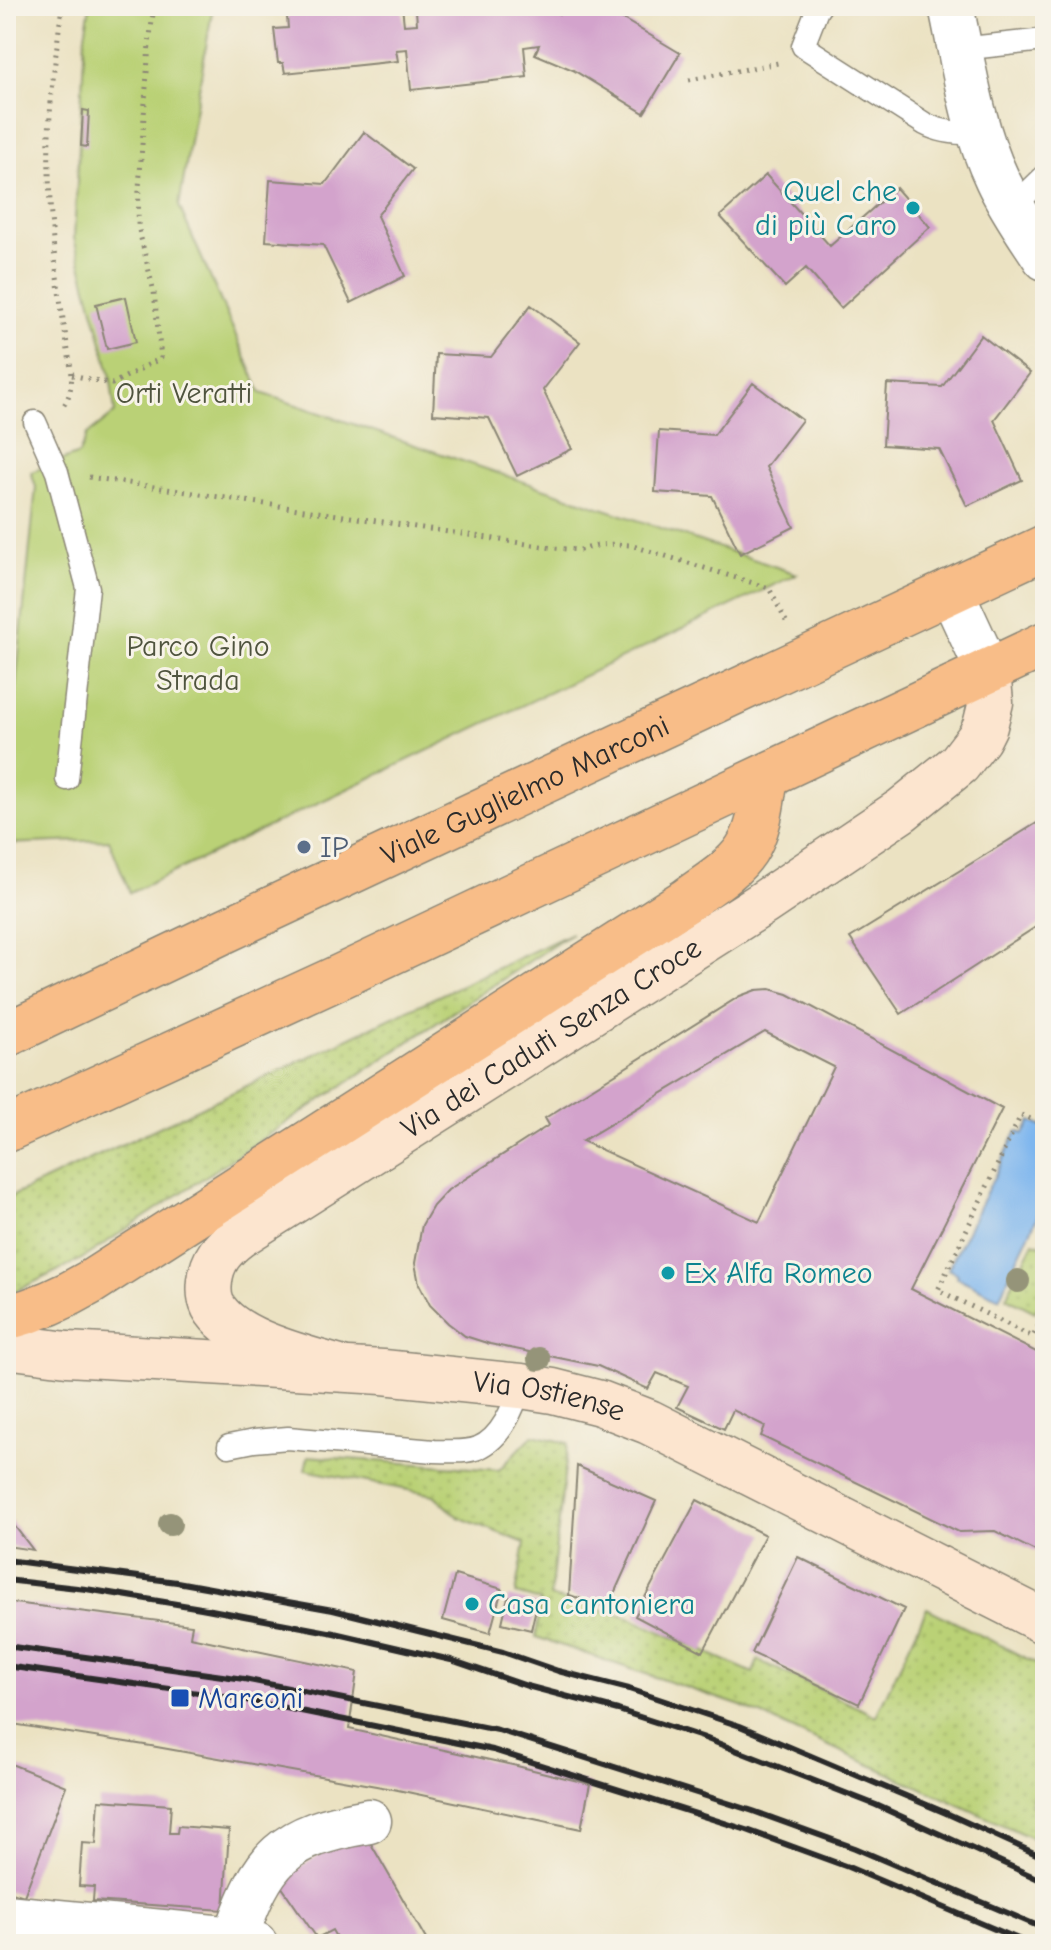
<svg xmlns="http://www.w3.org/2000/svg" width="1051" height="1950" font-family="'Comic Neue',sans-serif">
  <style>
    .grass { fill: url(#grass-dots); stroke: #727e50; stroke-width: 2 }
    .green { fill: #bad176; stroke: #727e50; stroke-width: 2 }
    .water { fill: #7eb6ee; stroke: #54708c; stroke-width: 2 }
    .building { fill: #d3a3cc; fill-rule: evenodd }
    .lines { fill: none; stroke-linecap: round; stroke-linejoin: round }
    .lane-casing { stroke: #8b8676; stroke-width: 25 }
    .street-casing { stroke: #8b8676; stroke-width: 47 }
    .secondary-casing { stroke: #8b8676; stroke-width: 47 }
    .primary-casing { stroke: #8b8676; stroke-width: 47 }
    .path { stroke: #8b8676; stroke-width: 5; stroke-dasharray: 2 6; stroke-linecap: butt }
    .lane { stroke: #fff; stroke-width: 22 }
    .street { stroke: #fff; stroke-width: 44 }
    .secondary { stroke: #fce5cf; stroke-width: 44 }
    .primary { stroke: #f8bd88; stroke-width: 44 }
    .rail { stroke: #2b2b2b; stroke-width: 6 }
    .tree { fill: #959479 }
    .culture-dot { fill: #0f9aa8; stroke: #f7f3e8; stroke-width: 3 }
    .service-dot { fill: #5c6f8a; stroke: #f7f3e8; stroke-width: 3 }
    .transit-dot { fill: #1a4fb4; stroke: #f7f3e8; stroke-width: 3 }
    .labels { text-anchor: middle; stroke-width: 6; stroke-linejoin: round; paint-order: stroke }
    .culture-label { font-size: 30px; fill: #0d838f; stroke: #f7f3e8; text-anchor: start }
    .park-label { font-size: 30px; fill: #4f543e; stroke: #f7f3e8 }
    .street-label { font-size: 30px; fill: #2b2b2b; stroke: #f7f3e8 }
    .service-label { font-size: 30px; fill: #4e5e75; stroke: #f7f3e8; text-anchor: start }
    .transit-label { font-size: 30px; fill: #164399; stroke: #f7f3e8; text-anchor: start }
  </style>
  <defs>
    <pattern id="grass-dots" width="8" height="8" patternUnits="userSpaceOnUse" patternTransform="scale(2)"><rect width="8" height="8" fill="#bad176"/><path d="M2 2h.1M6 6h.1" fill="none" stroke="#a0b466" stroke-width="1.8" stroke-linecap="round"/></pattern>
  </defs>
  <rect width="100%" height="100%" fill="#f7f3e8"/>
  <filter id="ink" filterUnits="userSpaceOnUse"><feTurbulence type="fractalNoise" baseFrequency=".0125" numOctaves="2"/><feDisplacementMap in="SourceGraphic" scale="16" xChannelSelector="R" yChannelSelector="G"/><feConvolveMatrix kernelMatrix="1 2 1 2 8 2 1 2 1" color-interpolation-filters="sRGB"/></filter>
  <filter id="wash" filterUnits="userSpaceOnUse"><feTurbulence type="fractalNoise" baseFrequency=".006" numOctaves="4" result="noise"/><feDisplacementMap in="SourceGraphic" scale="32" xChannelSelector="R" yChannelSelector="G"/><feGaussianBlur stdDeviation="1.8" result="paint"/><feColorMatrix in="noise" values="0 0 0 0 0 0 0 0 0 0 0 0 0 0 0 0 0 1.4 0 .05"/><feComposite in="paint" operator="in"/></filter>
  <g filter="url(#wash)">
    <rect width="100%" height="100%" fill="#ebe2c2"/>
    <!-- grass -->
    <path class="grass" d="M 572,933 L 80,1260 L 16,1291 L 6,1293 L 6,1199 Z
      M 1034,1242 L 1045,1247 L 1045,1292 L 1035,1312 L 1006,1297 Z
      M 533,1435 L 568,1443 L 550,1597 L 625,1616 L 753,1673 L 758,1660 L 876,1716 L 927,1608 L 1045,1668 L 1045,1770 L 1030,1804 L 1045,1813 L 1045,1844 L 741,1706 L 536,1637 L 540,1601 L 516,1594 L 525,1543 L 458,1517 L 434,1495 L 305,1470 L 308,1456 L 499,1470 Z"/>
    <!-- green -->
    <path class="green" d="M 90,6 L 213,6 L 179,206 L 261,393 L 797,574 L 130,893 L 109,840 L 6,844 L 6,783 L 36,487 L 31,472 L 79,454 L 87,435 L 115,413 L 110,373 L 74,238 L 85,35 Z"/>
    <!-- water -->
    <path class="water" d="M 1031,1121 L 1045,1128 L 1045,1201 L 999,1298 L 956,1277 L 957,1274 L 948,1269 L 1017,1131 L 1024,1134 Z"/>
    <g id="blocks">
      <!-- building -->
      <path class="building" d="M 286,6 L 402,6 L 404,25 L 417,24 L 416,10 L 452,6 L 525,6 L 525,11 L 536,10 L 539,6 L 549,6 L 559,14 L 564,6 L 601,6 L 680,53 L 644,113 L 573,70 L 535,54 L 539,45 L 524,47 L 527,77 L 411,90 L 407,49 L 396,50 L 398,61 L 285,73 L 283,63 L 278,63 L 274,29 L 288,28 Z
        M 83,110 L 89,111 L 87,147 L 81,146 Z
        M 364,132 L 413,169 L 377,216 L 405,276 L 351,303 L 323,245 L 266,241 L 270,180 L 325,184 Z
        M 766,175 L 830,246 L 896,188 L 930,227 L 841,308 L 806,268 L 785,287 L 720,216 Z
        M 126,297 L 136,342 L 107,349 L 96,304 Z
        M 531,305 L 580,342 L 543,390 L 572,449 L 517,476 L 489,418 L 433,414 L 436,354 L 491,357 Z
        M 981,335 L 1030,373 L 994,420 L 1022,480 L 967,506 L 939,449 L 883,445 L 887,384 L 942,387 Z
        M 753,383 L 802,420 L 766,467 L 794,527 L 740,554 L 712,496 L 655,492 L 659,431 L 714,435 Z
        M 1045,818 L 1045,921 L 901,1014 L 850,938 Z
        M 770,989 L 788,994 L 1002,1109 L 911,1289 L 1040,1354 L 1045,1344 L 1045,1556 L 995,1531 L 959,1532 L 761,1436 L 765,1426 L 733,1410 L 724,1429 L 677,1407 L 688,1386 L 657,1373 L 648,1389 L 598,1366 L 490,1344 L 465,1336 L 448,1323 L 430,1305 L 419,1284 L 415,1263 L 422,1225 L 433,1206 L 448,1190 L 549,1125 L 545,1118 L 740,996 L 756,990 ZM 765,1032 L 834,1067 L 759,1222 L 582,1141 Z
        M 577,1466 L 656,1501 L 608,1607 L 569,1595 Z
        M 697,1500 L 765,1535 L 703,1652 L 635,1616 Z
        M 6,1515 L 33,1550 L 6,1546 Z
        M 798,1557 L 904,1609 L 859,1704 L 752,1653 Z
        M 455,1575 L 502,1589 L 490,1633 L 443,1620 Z
        M 508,1597 L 537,1604 L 531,1630 L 502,1623 Z
        M 6,1602 L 192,1625 L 190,1637 L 357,1672 L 349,1729 L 517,1766 L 590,1784 L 581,1829 L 393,1789 L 151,1746 L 6,1723 Z
        M 6,1762 L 66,1786 L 24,1896 L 6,1890 Z
        M 99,1800 L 171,1805 L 169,1833 L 177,1833 L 178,1826 L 229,1830 L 224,1910 L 93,1901 L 94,1887 L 79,1886 L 82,1843 L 96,1844 Z
        M 363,1830 L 427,1941 L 422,1944 L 340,1944 L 332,1930 L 317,1938 L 277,1880 Z"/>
    </g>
  </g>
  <g filter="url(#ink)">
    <use href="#blocks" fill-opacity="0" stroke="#8b8676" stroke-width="2"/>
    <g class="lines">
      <defs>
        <path id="lane" d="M 820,6 L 817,10 L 803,46 L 925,124 C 942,133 961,134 980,133
          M 960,49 L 1045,40
          M 1012,208 L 1045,176
          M 35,422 L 57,472 L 88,588 L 67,779
          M 229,1446 L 254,1441 L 288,1438 L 434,1451 C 448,1451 465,1453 478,1448 C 502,1438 513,1408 521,1386"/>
        <path id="street" d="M 951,6 C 963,62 972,127 997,179 C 1010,207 1028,232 1045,258
          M 951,591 L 988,671
          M 6,1917 L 235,1939 L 255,1944
          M 235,1939 C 263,1857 282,1836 369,1821"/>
        <g id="secondary">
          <path id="s1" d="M 6,1346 L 67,1354 L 383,1372 L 521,1386 L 553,1391 L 600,1403 L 649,1422 L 1045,1622"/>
          <path id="s2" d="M 339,1368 C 303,1357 232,1341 213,1306 C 209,1298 209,1289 210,1281 C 212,1260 223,1248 239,1236 L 762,904 L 902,810 L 959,764 L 979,738 L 985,726 L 991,702 L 988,671"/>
        </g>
        <g id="primary">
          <path id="s3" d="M 6,1035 L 222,932 L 1045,547"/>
          <path d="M 6,1130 L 335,979 L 1045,644"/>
          <path d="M 6,1318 C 36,1310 64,1298 91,1282 L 687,900 C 707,885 732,871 746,850 C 760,829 762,801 766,776"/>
        </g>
      </defs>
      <!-- lane casing -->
      <use href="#lane" class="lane-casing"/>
      <!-- street casing -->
      <use href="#street" class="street-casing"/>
      <!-- secondary casing -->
      <use href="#secondary" class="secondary-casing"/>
      <!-- primary casing -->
      <use href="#primary" class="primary-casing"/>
      <!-- path -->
      <path class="path" d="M 62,6 C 55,61 47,117 49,172 C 50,241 61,308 72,375 C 71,387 70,398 62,408
        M 689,80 L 778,63
        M 72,375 L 112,384 L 161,358 L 154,292 L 138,226 L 139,188 L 149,44 L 154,6
        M 89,477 L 553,548 L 580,550 L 600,545 L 615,544 L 630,545 L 769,588 L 788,625
        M 1045,1125 L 1021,1115 L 938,1290 L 1033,1337 L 1045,1312"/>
      <!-- lane -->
      <use href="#lane" class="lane"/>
      <!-- street -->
      <use href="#street" class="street"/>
      <!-- secondary -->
      <use href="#secondary" class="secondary"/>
      <!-- primary -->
      <use href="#primary" class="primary"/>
      <!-- rail -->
      <path class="rail" d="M 6,1560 L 177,1582 L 333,1610 L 503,1652 L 558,1671 L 629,1689 L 740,1726 L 946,1813 L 1045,1858
        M 6,1580 L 86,1589 L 201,1608 L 334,1633 L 451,1660 L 527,1686 L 618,1710 L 702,1737 L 876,1805 L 1045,1882
        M 6,1646 L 244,1679 L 498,1730 L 753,1811 L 855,1848 L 1045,1929
        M 6,1666 L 241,1699 L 493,1750 L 747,1830 L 848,1867 L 1030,1944"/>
    </g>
    <!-- trees -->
    <g class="tree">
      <circle cx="1018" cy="1281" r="12"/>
      <circle cx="539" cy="1359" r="12"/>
      <circle cx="170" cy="1524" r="12"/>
    </g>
  </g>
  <!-- markers -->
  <g class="culture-dot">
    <circle cx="913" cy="208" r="8"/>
    <circle cx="668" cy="1273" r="8"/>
    <circle cx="472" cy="1604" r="8"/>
  </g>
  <circle class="service-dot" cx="304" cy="847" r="8"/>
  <rect class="transit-dot" x="170" y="1688" width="20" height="20" rx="4"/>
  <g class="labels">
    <!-- culture labels -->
    <g class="culture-label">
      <text x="897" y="201" text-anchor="end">Quel che<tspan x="897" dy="34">di più Caro</tspan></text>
      <text x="684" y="1283">Ex Alfa Romeo</text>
      <text x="488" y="1614">Casa cantoniera</text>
    </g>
    <!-- park labels -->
    <g class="park-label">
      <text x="184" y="403">Orti Veratti</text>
      <text x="198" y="656">Parco Gino<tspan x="198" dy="34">Strada</tspan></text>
    </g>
    <!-- street labels -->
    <g class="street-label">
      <text dy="10" stroke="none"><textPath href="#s3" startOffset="574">Viale Guglielmo Marconi</textPath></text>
      <text dy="10" stroke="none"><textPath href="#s2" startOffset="594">Via dei Caduti Senza Croce</textPath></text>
      <text dy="10" stroke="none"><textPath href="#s1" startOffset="546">Via Ostiense</textPath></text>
    </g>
    <!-- service labels -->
    <g class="service-label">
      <text x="320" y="857">IP</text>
    </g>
    <!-- transit labels -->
    <g class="transit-label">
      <text x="198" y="1708">Marconi</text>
    </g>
  </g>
  <!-- margin -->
  <rect width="1051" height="1950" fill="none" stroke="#f7f3e8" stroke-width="32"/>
</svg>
